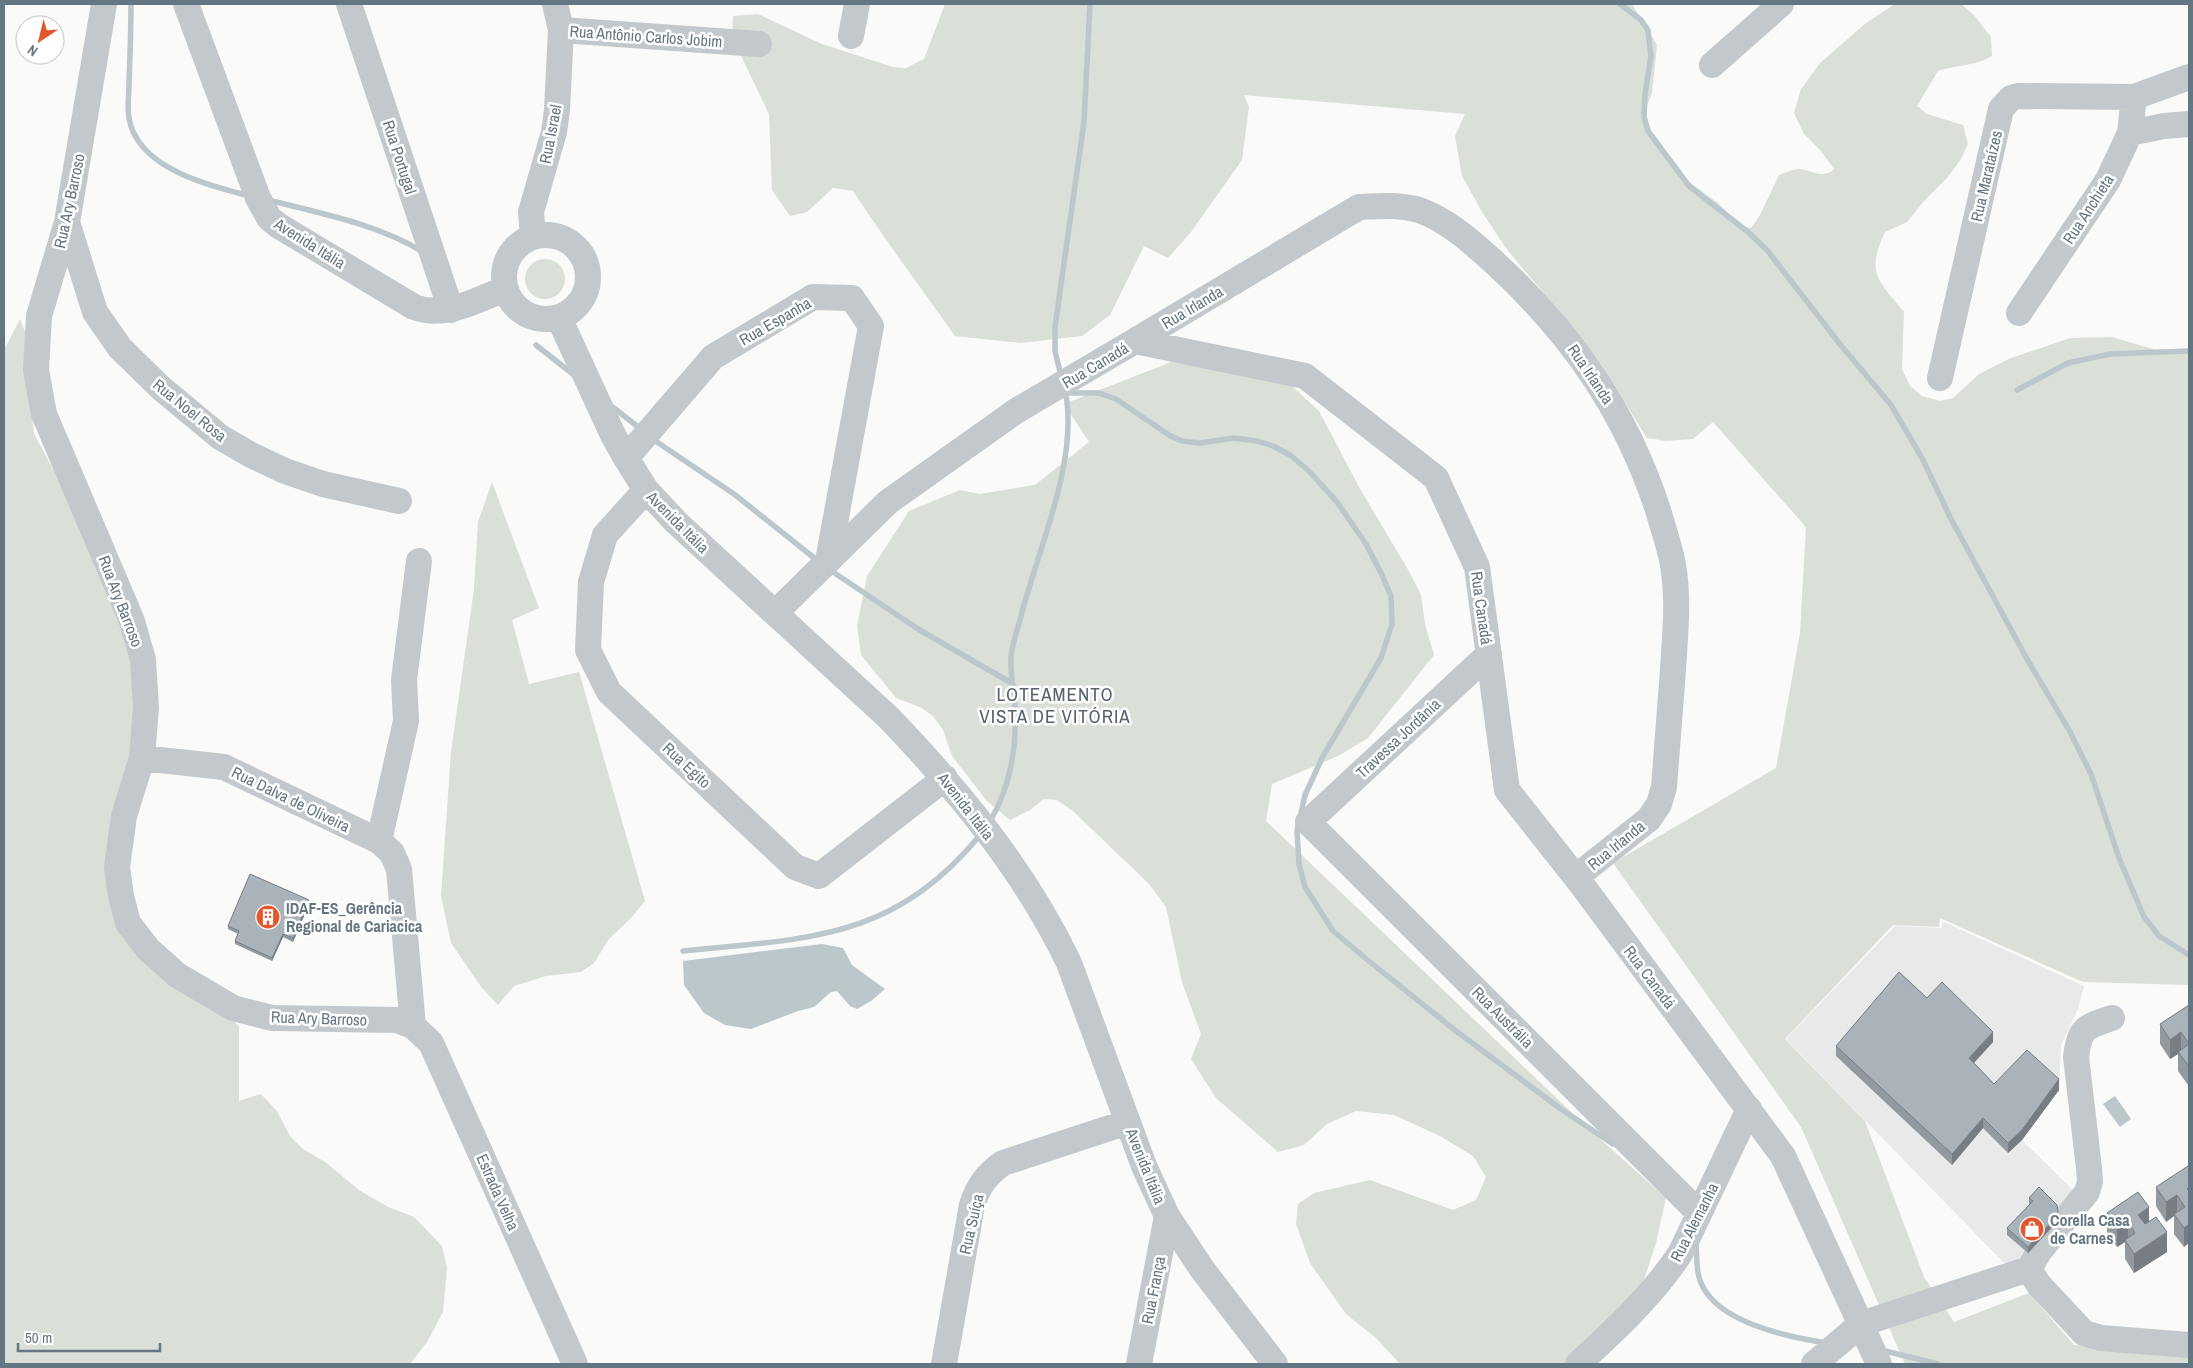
<svg xmlns="http://www.w3.org/2000/svg" width="2193" height="1368" font-family="'Archivo Narrow',sans-serif">
  <style>
    .built { fill: #e8e9e9 }
    .green { fill: #dadfd7 }
    .water { fill: #bbc7cb }
    .lines { fill: none; stroke-linecap: round; stroke-linejoin: round }
    .stream { stroke: #bbc7cb; stroke-width: 5.5 }
    .minor { stroke: #c3c8cc; stroke-width: 26 }
    .wall { fill: #929a9f }
    .shaded-wall { fill: #777d82 }
    .building { fill: #aab3b9; stroke: #777d82 }
    .labels { text-anchor: middle; stroke-width: 5; stroke-linejoin: round; paint-order: stroke }
    .street-label { font-size: 16px; fill: #657683; stroke: #fff }
    .poi-label { font-size: 16px; font-weight: bold; fill: #657683; stroke: #fff; text-anchor: start }
    .quarter-label { font-size: 19px; letter-spacing: 1px; fill: #57646e; stroke: #fff }
  </style>
  <rect width="100%" height="100%" fill="#fafaf8"/>
  <!-- built -->
  <path class="built" d="M 1942,921 L 2084,986 L 2078,1009 L 2061,1045 L 2059,1090 L 2022,1140 L 2076,1193 L 2016,1266 L 2003,1262 L 1786,1039 L 1895,926 L 1942,928 Z"/>
  <!-- green -->
  <path class="green" d="M 945,4 L 1632,4 L 1657,45 L 1652,93 L 1645,111 L 1654,143 L 1677,173 L 1718,203 L 1729,214 L 1734,225 L 1751,228 L 1760,215 L 1779,175 C 1785,173 1793,169 1799,169 C 1812,170 1823,180 1834,169 L 1821,151 L 1804,134 L 1794,113 L 1801,89 L 1820,63 L 1866,23 L 1895,4 L 1961,4 L 1974,15 L 1991,37 L 1992,56 C 1976,66 1956,65 1938,71 L 1917,106 L 1927,114 L 1963,125 L 1968,144 L 1961,159 L 1948,177 L 1924,201 L 1907,222 L 1885,232 C 1865,274 1879,280 1904,312 L 1902,369 L 1910,386 L 1922,396 L 1940,401 L 1953,398 L 1979,374 L 2011,358 L 2070,338 L 2112,337 L 2166,353 L 2189,351 L 2189,985 L 2083,982 L 1940,918 L 1939,927 L 1893,925 L 1785,1039 L 1865,1121 L 1924,1277 L 1954,1322 L 2029,1293 L 2074,1345 L 2189,1356 L 2189,1364 L 1905,1364 L 1801,1127 L 1613,863 L 1776,768 L 1800,633 L 1806,527 L 1713,422 L 1693,439 L 1666,441 L 1647,438 L 1601,364 L 1559,311 L 1508,251 L 1482,212 L 1462,176 L 1455,136 L 1465,114 L 1244,95 L 1249,107 L 1242,160 L 1191,232 L 1168,258 L 1144,246 L 1110,315 L 1082,336 L 1021,343 L 955,336 C 921,288 885,240 853,191 L 833,188 L 807,212 L 790,216 L 772,190 L 769,114 L 732,37 L 733,16 L 758,14 L 822,44 L 893,67 L 906,68 L 924,59 Z
    M525 279a20 20 0 1 1 40 0a20 20 0 1 1-40 0Z
    M 20,319 L 34,353 L 31,407 L 34,434 L 70,500 L 127,621 L 141,713 L 112,908 L 239,1026 L 239,1101 L 261,1094 L 277,1111 L 290,1136 L 303,1149 L 325,1162 L 359,1190 L 388,1207 L 414,1217 L 442,1246 L 447,1268 L 443,1312 L 427,1342 L 410,1364 L 4,1364 L 4,350 Z
    M 1171,362 L 1281,376 L 1319,411 L 1359,487 L 1410,573 L 1421,595 L 1425,624 L 1434,655 L 1368,738 L 1338,756 L 1272,784 L 1266,821 L 1588,1128 L 1666,1198 L 1656,1243 L 1640,1292 L 1570,1364 L 1400,1364 L 1376,1338 L 1346,1314 L 1310,1263 L 1296,1224 L 1298,1204 L 1314,1193 L 1370,1180 L 1453,1210 L 1476,1200 L 1486,1177 L 1473,1156 L 1440,1136 L 1394,1115 L 1356,1111 L 1327,1124 L 1304,1145 L 1278,1152 L 1216,1098 L 1191,1059 L 1201,1034 L 1182,982 L 1166,907 L 1149,884 L 1073,811 L 1057,800 L 1044,799 L 1030,810 L 1010,820 L 987,801 L 952,756 L 943,730 L 933,716 L 920,707 L 896,698 L 861,655 L 857,626 L 867,576 L 909,511 L 960,490 L 980,494 L 1035,485 L 1089,442 L 1064,404 Z
    M 492,482 L 539,608 L 512,620 L 529,684 L 579,672 L 645,901 L 631,918 L 609,939 L 594,963 L 581,972 L 546,976 L 514,986 L 498,1005 L 482,988 L 451,943 L 441,896 L 451,752 L 474,589 L 478,522 Z"/>
  <!-- water -->
  <path class="water" d="M 822,944 L 843,948 L 852,965 L 885,989 L 871,1001 L 857,1009 L 850,1006 L 837,991 L 831,992 L 814,1007 L 798,1011 L 751,1029 L 725,1025 L 704,1013 L 684,985 L 683,961 Z
    M 2115,1096 L 2131,1119 L 2120,1127 L 2103,1104 Z"/>
  <g class="lines">
    <!-- stream -->
    <path class="stream" d="M 131,4 C 131,30 130,57 129,84 C 129,94 127,107 129,118 C 137,168 209,186 250,196
      M 1620,4 L 1641,20 L 1648,30 L 1651,56 L 1645,94 L 1644,117 L 1648,131 L 1689,186 L 1748,232 L 1767,250 L 1839,343 L 1891,405 L 1922,458 L 1951,519 L 2027,659 L 2069,730 L 2091,774 L 2119,858 L 2144,917 L 2159,936 L 2189,955
      M 268,200 C 319,213 378,224 423,252
      M 536,345 L 574,375
      M 1061,376 L 1055,351 L 1055,327 L 1084,122 L 1090,4
      M 2017,390 L 2068,363 L 2110,354 L 2189,351
      M 1068,393 L 1099,393 L 1116,399 L 1169,435 L 1182,441 L 1200,443 L 1234,438 L 1257,441 L 1273,446 L 1290,455 L 1309,471 L 1337,502 L 1366,544 L 1382,575 L 1391,596 L 1392,624 L 1381,658 L 1323,756 L 1305,795 L 1297,831 L 1299,864 L 1305,887 L 1333,931 L 1370,962 L 1456,1031 L 1561,1109 L 1613,1144
      M 610,405 L 642,430
      M 651,438 L 734,494 L 818,561
      M 830,570 L 918,629 L 1013,684
      M 989,823 C 1011,787 1017,747 1015,706 C 1014,690 1010,673 1011,657 C 1012,645 1017,631 1020,620 C 1037,551 1080,460 1065,390
      M 683,951 C 809,938 893,941 981,834
      M 1696,1243 C 1697,1254 1696,1267 1699,1277 C 1711,1322 1788,1337 1827,1343
      M 1881,1350 L 1938,1364"/>
    <!-- minor -->
    <path class="minor" d="M 104,4 L 67,222 L 39,316 L 36,370 L 44,414 L 132,621 L 143,660 L 146,707 L 142,758 L 124,816 L 117,867 L 121,896 L 128,923 L 148,949 L 177,975 L 233,1008 L 272,1018 L 397,1020 L 413,1026 L 431,1043 L 575,1364
      M 186,4 L 258,198 L 269,218 L 279,226 L 414,307 C 445,319 476,300 505,289
      M 349,4 L 451,310
      M 561,30 L 759,44
      M 851,36 L 857,4
      M 1712,65 L 1781,4
      M 2130,133 L 2164,126 L 2189,124
      M 67,222 L 95,312 L 120,348 L 161,388 L 220,437 L 251,455 L 285,471 L 323,484 L 399,501
      M504 277a42 42 0 1 1 84 0a42 42 0 1 1-84 0Z
      M 533,236 L 531,212 L 554,132 L 557,110 L 561,30 L 555,4
      M 2019,313 L 2108,180 L 2130,133 L 2134,97
      M 559,318 L 613,435 L 626,458 L 646,490 L 677,523 L 889,718 C 959,791 1025,871 1069,963 L 1144,1166 L 1167,1216 L 1202,1269 L 1275,1364
      M 1135,341 L 1359,207 C 1379,206 1399,204 1419,210 C 1448,220 1474,244 1496,264 C 1572,334 1626,412 1658,510 C 1663,528 1670,547 1673,565 C 1679,600 1675,635 1673,670 C 1670,709 1667,748 1664,787 L 1659,804 L 1649,819 L 1576,877
      M 1940,378 L 2001,109 L 2011,98 L 2018,96 L 2134,97 L 2189,77
      M 626,458 L 713,357 L 813,297 L 852,298 L 871,326 L 828,561
      M 646,490 L 605,535 L 591,582 L 588,650 L 609,692 L 795,867 L 819,876 L 945,778
      M 775,613 L 888,502 L 1016,411 L 1135,341 L 1305,376 L 1436,478 L 1477,567 L 1507,790 L 1582,885 L 1783,1156 L 1879,1364
      M 1489,654 L 1308,822 L 1699,1213
      M 142,758 L 224,767 L 379,841
      M 2112,1018 C 2085,1027 2080,1027 2076,1057 L 2089,1168 L 2090,1182 L 2087,1192 L 2039,1252 L 2029,1269 L 2039,1285 L 2084,1333 L 2101,1338 L 2189,1345
      M 413,1026 L 399,869 L 392,853 L 379,841 L 406,721 L 404,680 L 419,561
      M 944,1364 L 972,1205 C 978,1186 987,1174 1003,1163 L 1128,1122
      M 1139,1364 L 1167,1216
      M 1578,1364 C 1615,1330 1651,1297 1680,1254 L 1749,1109
      M 1814,1364 L 1861,1324 L 2029,1269"/>
  </g>
  <!-- wall -->
  <path class="wall" d="M 309,904 L 293,942 L 283,937 L 272,961 L 235,944 L 235,941 L 238,934 L 228,929 L 228,926 Z
    M 1927,998 L 1993,1042 L 1974,1063 L 1994,1084 L 2059,1090 L 2022,1140 L 2008,1153 L 1983,1128 L 1952,1165 L 1836,1056 L 1836,1046 Z
    M 2189,1005 L 2188,1085 L 2178,1071 L 2178,1054 L 2170,1059 L 2160,1044 L 2160,1024 Z
    M 2189,1168 L 2184,1247 L 2174,1234 L 2174,1216 L 2166,1222 L 2156,1206 L 2156,1187 Z
    M 2029,1198 L 2058,1219 L 2057,1222 L 2028,1253 L 2007,1235 L 2007,1228 L 2029,1205 Z
    M 2107,1213 L 2149,1221 L 2167,1252 L 2134,1273 L 2125,1259 L 2125,1242 L 2117,1247 L 2107,1232 Z"/>
  <!-- shaded-wall -->
  <path class="shaded-wall" d="M 309,900 L 309,904 L 293,942 L 293,938 Z
    M 283,934 L 283,937 L 272,961 L 272,958 Z
    M 1993,1032 L 1993,1042 L 1969,1068 L 1969,1058 Z
    M 2181,1032 L 2181,1052 L 2178,1052 L 2178,1054 L 2170,1059 L 2170,1040 Z
    M 2189,1064 L 2189,1084 L 2188,1085 L 2188,1065 Z
    M 2059,1079 L 2059,1090 L 2022,1140 L 2008,1153 L 2008,1143 Z
    M 1983,1118 L 1983,1128 L 1952,1165 L 1952,1154 Z
    M 2177,1195 L 2177,1214 L 2174,1214 L 2174,1216 L 2166,1222 L 2166,1202 Z
    M 2149,1207 L 2149,1227 L 2138,1234 L 2138,1215 Z
    M 2058,1212 L 2057,1222 L 2028,1253 L 2028,1247 Z
    M 2128,1221 L 2128,1240 L 2125,1240 L 2125,1242 L 2117,1247 L 2117,1228 Z
    M 2189,1224 L 2189,1243 L 2184,1247 L 2184,1228 Z
    M 2167,1232 L 2167,1252 L 2134,1273 L 2134,1254 Z"/>
  <!-- building -->
  <path class="building" d="M 250,874 L 309,900 L 293,938 L 283,934 L 272,958 L 235,941 L 239,931 L 228,926 Z
    M 1899,972 L 1927,998 L 1942,982 L 1993,1032 L 1969,1058 L 1994,1084 L 2027,1050 L 2059,1079 L 2022,1130 L 2008,1143 L 1983,1118 L 1952,1154 L 1836,1046 Z
    M 2189,1005 L 2189,1064 L 2188,1065 L 2178,1052 L 2189,1044 L 2181,1032 L 2170,1040 L 2160,1024 Z
    M 2188,1166 L 2189,1168 L 2189,1187 L 2187,1189 L 2189,1191 L 2189,1224 L 2184,1228 L 2174,1214 L 2185,1207 L 2177,1195 L 2166,1202 L 2156,1187 Z
    M 2039,1187 L 2057,1205 L 2058,1212 L 2057,1216 L 2028,1247 L 2007,1228 L 2033,1201 L 2029,1198 Z
    M 2138,1192 L 2149,1207 L 2138,1215 L 2145,1224 L 2156,1217 L 2167,1232 L 2134,1254 L 2125,1240 L 2135,1233 L 2128,1221 L 2117,1228 L 2107,1213 Z"/>
  <!-- icons -->
  <defs>
    <symbol id="building-disc" viewBox="-11 -11 22 22"><circle r="9.5" fill="#e4572e" stroke="#fff"/><path d="M-4-6H4V6H1V3H-1V6H-4ZM-2.5-4.3h1.7v1.8h-1.7ZM.8-4.3h1.7v1.8H.8ZM-2.5-1h1.7V.8h-1.7ZM.8-1h1.7V.8H.8Z" fill="#fff"/></symbol>
    <symbol id="shop-disc" viewBox="-11 -11 22 22"><circle r="9.5" fill="#e4572e" stroke="#fff"/><path d="M-5-2.5h2.3a2.7 3.5 0 0 1 5.4 0H5L5.5 6h-11ZM-1.5-2.5h3a1.5 2.3 0 0 0-3 0Z" fill="#fff"/></symbol>
  </defs>
  <g fill-rule="evenodd">
    <use href="#building-disc" x="254" y="903" width="28" height="28"/>
    <use href="#shop-disc" x="2018" y="1215" width="28" height="28"/>
  </g>
  <g class="labels">
    <!-- street labels -->
    <g class="street-label">
      <text transform="translate(646 36) rotate(4)" y="6">Rua Antônio Carlos Jobim</text>
      <text transform="translate(550 134) rotate(-79)" y="6">Rua Israel</text>
      <text transform="translate(400 157) rotate(72)" y="6">Rua Portugal</text>
      <text transform="translate(1986 176) rotate(-77)" y="6">Rua Marataízes</text>
      <text transform="translate(69 201) rotate(-78)" y="6">Rua Ary Barroso</text>
      <text transform="translate(2088 209) rotate(-57)" y="6">Rua Anchieta</text>
      <text transform="translate(310 243) rotate(32)" y="6">Avenida Itália</text>
      <text transform="translate(1192 307) rotate(-31)" y="6">Rua Irlanda</text>
      <text transform="translate(775 321) rotate(-30)" y="6">Rua Espanha</text>
      <text transform="translate(1095 365) rotate(-31)" y="6">Rua Canadá</text>
      <text transform="translate(1591 374) rotate(56)" y="6">Rua Irlanda</text>
      <text transform="translate(190 410) rotate(39)" y="6">Rua Noel Rosa</text>
      <text transform="translate(678 522) rotate(45)" y="6">Avenida Itália</text>
      <text transform="translate(121 601) rotate(69)" y="6">Rua Ary Barroso</text>
      <text transform="translate(1482 608) rotate(82)" y="6">Rua Canadá</text>
      <text transform="translate(1398 738) rotate(-43)" y="6">Travessa Jordânia</text>
      <text transform="translate(687 765) rotate(43)" y="6">Rua Egito</text>
      <text transform="translate(291 799) rotate(26)" y="6">Rua Dalva de Oliveira</text>
      <text transform="translate(966 806) rotate(52)" y="6">Avenida Itália</text>
      <text transform="translate(1616 845) rotate(-39)" y="6">Rua Irlanda</text>
      <text transform="translate(1650 977) rotate(53)" y="6">Rua Canadá</text>
      <text transform="translate(1503 1017) rotate(45)" y="6">Rua Austrália</text>
      <text transform="translate(319 1018) rotate(2)" y="6">Rua Ary Barroso</text>
      <text transform="translate(1146 1166) rotate(68)" y="6">Avenida Itália</text>
      <text transform="translate(498 1192) rotate(66)" y="6">Estrada Velha</text>
      <text transform="translate(1694 1222) rotate(-63)" y="6">Rua Alemanha</text>
      <text transform="translate(971 1224) rotate(-77)" y="6">Rua Suíça</text>
      <text transform="translate(1153 1290) rotate(-79)" y="6">Rua França</text>
    </g>
    <!-- poi labels -->
    <g class="poi-label">
      <text x="286" y="914">IDAF-ES_Gerência<tspan x="286" dy="18">Regional de Cariacica</tspan></text>
      <text x="2050" y="1226">Corella Casa<tspan x="2050" dy="18">de Carnes</tspan></text>
    </g>
    <!-- quarter labels -->
    <g class="quarter-label">
      <text x="1055" y="701">LOTEAMENTO<tspan x="1055" dy="22">VISTA DE VITÓRIA</tspan></text>
    </g>
  </g>
  <!-- border -->
  <rect width="2193" height="1368" fill="none" stroke="#657683" stroke-width="10"/>
  <!-- north arrow -->
  <g transform="translate(40 40) rotate(215)"><circle r="24" fill="#ffffff" stroke="#c1c8cd"/>
  <path d="M0-4L9 19L0 12L-9 19Z" fill="#e4572e"/>
  <text y="-8" font-size="14" font-weight="bold" text-anchor="middle" fill="#657683">N</text>
  </g>
  <!-- scale -->
  <path d="M18 1343v8h142v-8" fill="none" stroke="#657683" stroke-width="2.5"/>
  <text x="25" y="1343" font-size="15" fill="#657683" stroke="#ffffff" stroke-width="4" paint-order="stroke">50 m</text>
</svg>
